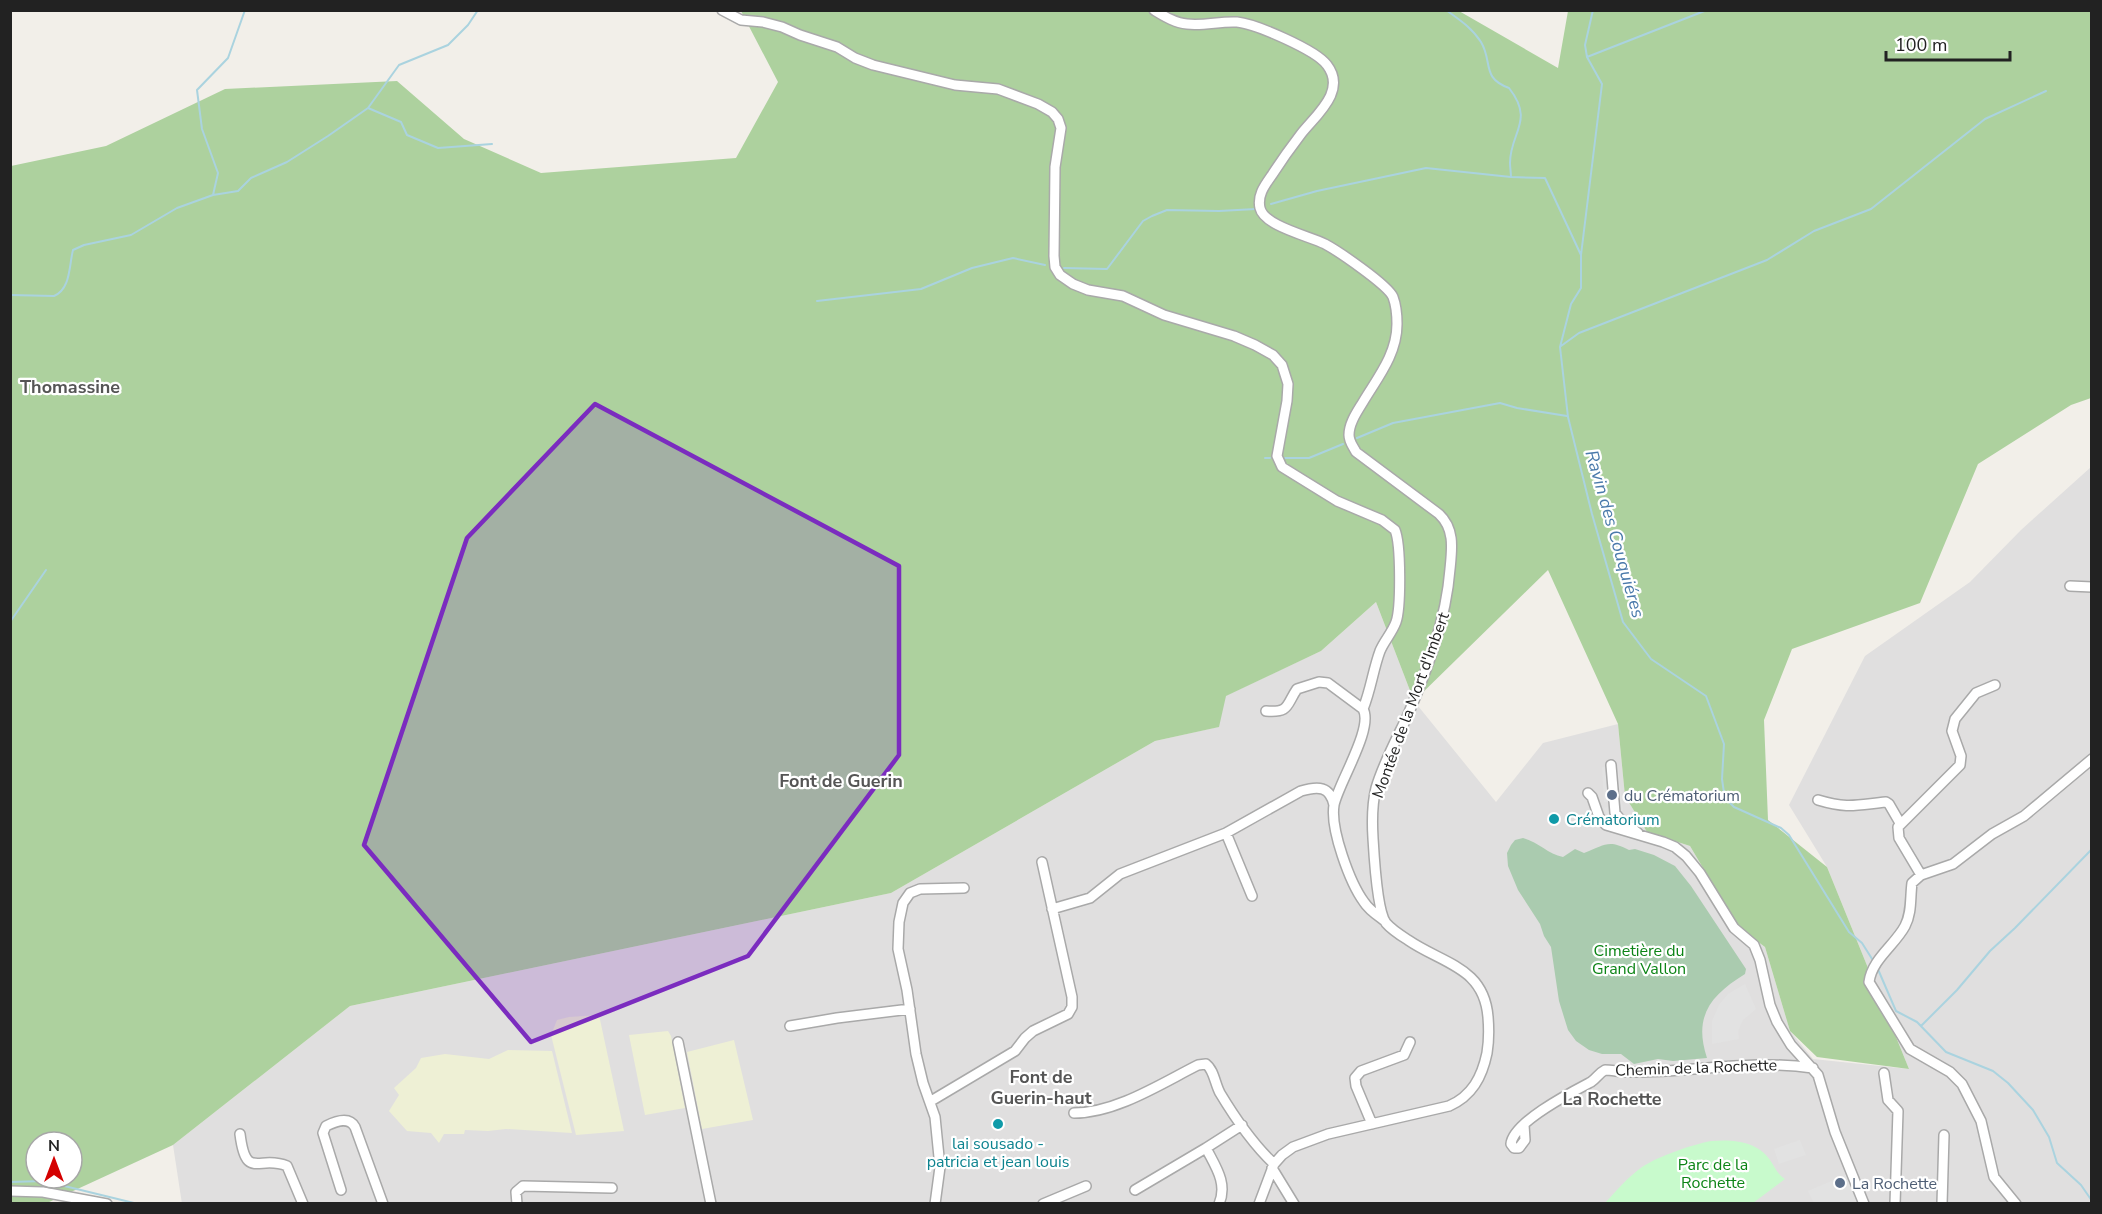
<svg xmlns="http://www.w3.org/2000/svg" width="2102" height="1214" font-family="'Nunito Sans',sans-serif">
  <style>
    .residential { fill: #e0dfdf }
    .farmland { fill: #eef0d5 }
    .forest { fill: #add19e; fill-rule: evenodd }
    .cemetery { fill: #aacbaf }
    .park { fill: #c8facc }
    .parking { fill: #e2e2e2 }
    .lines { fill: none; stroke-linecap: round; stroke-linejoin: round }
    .stream { stroke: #aad3df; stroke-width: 2 }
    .minor-casing { stroke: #a9a9a9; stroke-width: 12 }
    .minor { stroke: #fff; stroke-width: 9 }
    .marked { fill: #7b2cbf; fill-opacity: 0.2; stroke: #7b2cbf; stroke-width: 4.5; stroke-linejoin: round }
    .service-dot { fill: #5c6f8a; stroke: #fff; stroke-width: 2 }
    .culture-dot { fill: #0f9aa8; stroke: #fff; stroke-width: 2 }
    .labels { text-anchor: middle; stroke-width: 4.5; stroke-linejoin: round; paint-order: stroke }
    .street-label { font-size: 16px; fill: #222; stroke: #fff }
    .service-label { font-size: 16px; fill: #4e5e75; stroke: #fff; text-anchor: start }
    .culture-label { font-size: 16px; fill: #0d838f; stroke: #fff; text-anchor: start }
    .park-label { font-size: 16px; fill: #0c8416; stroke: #fff }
    .neighbourhood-label { font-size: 18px; font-weight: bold; fill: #555; stroke: #fff }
    .water-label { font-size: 18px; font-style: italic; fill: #4a7aab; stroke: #fff }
  </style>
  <rect width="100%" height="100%" fill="#f2efe9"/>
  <!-- residential -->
  <path class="residential" d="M 2091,467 L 2091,1203 L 182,1204 L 173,1145 L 350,1006 L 891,893 L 1155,741 L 1218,727 L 1225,696 L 1321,651 L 1376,602 L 1414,701 L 1496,802 L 1543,743 L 1618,724 L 1625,796 L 1647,832 L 1690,846 L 1738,927 L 1765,947 L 1790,1031 L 1813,1059 L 1909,1069 L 1827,867 L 1789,805 L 1865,656 L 1970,582 L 2021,530 Z"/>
  <!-- farmland -->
  <path class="farmland" d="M 599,1015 L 624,1131 L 576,1135 L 551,1035 L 557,1020 L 569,1017 Z
    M 668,1031 L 671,1036 L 685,1108 L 645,1115 L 629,1035 Z
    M 734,1040 L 753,1120 L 702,1129 L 687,1052 Z
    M 508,1050 L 552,1051 L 572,1133 L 506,1129 L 488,1131 L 465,1130 L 464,1134 L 444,1134 L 439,1143 L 431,1133 L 407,1131 L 389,1111 L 399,1095 L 394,1088 L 416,1068 L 421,1058 L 445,1054 L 489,1059 Z"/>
  <!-- forest -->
  <path class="forest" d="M 741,11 L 1459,11 L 1558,68 L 1568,11 L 2091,11 L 2091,398 L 2071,405 L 1978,464 L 1920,603 L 1792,649 L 1764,720 L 1768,820 L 1827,867 L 1909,1069 L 1817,1057 L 1790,1031 L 1765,947 L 1738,927 L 1690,846 L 1647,832 L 1625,796 L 1618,724 L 1548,570 L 1414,701 L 1376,602 L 1321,651 L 1226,696 L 1219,727 L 1155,741 L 891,893 L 350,1006 L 173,1145 L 47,1203 L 11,1204 L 11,166 L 106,146 L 225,89 L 397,81 L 464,139 L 541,173 L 736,158 L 778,82 ZM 36,1142 L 72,1142 L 72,1178 L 36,1178 Z"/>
  <!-- cemetery -->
  <path class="cemetery" d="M 1523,838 C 1538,842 1548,854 1563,857 L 1575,849 L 1584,853 C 1605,845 1608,839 1629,850 L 1635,849 L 1654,855 L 1675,866 L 1691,886 L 1746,969 L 1745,974 C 1711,995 1693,1016 1707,1058 L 1673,1061 L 1658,1059 L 1634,1064 L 1621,1054 L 1602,1054 L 1589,1050 L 1576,1041 L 1568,1030 L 1559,1001 L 1551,947 L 1544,936 L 1540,924 L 1518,890 L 1508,866 L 1507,853 L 1511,845 L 1515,840 Z"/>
  <!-- park -->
  <path class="park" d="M 1711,1141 C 1733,1139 1757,1141 1770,1160 C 1775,1167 1777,1174 1785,1179 L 1753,1203 L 1605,1203 C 1616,1191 1628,1177 1642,1167 C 1659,1156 1691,1145 1711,1141 Z"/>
  <!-- parking -->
  <path class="parking" d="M 1618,766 L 1623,811 L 1609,821 L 1604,808 L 1610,806 L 1610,802 L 1604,802 L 1602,767 Z
    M 1745,984 L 1756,1009 L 1743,1020 L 1738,1031 L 1739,1039 L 1712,1044 L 1712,1021 L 1719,1005 L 1728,994 Z
    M 1800,1140 L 1806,1155 L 1779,1164 L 1774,1149 Z
    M 1848,1174 L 1861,1203 L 1814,1203 L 1808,1191 Z"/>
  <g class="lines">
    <!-- stream -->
    <path class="stream" d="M 1446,10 C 1460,20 1472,28 1481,42 C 1493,62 1481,78 1509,88 C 1535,121 1510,132 1510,163 C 1510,167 1511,173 1511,177 L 1545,178 L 1581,255
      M 1593,10 L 1585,45 L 1587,57 L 1602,84 L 1581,255 L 1581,288 L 1571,304 L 1560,347 L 1568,417 L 1592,514 L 1623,622 L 1651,659 L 1706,696 L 1724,744 L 1722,779 L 1724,793 L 1728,801 L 1734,807 L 1781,828 L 1789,835 L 1849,932 L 1862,943 L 1874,962
      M 1587,57 L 1707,10
      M 368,108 L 401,122 L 407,135 L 438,148 L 492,144
      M 213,195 L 218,173 L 202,129 L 197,90 L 228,58 L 245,10
      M 1271,204 L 1317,191 L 1426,168 L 1511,177
      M 1064,268 L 1107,269 L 1143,221 L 1152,216 L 1167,210 L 1219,211 L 1256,209
      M 10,295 L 54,296 C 71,289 69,265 73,250 L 84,245 L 131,235 L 177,208 L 213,195 L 238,191 L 251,178 L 287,162 L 328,136 L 368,108 L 399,65 L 448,45 L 468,25 L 478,10
      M 817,301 L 921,289 L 972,268 L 1013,258 L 1045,265
      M 1561,346 L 1579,333 L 1767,260 L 1814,231 L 1871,209 L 1985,119 L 2046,91
      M 1357,438 L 1393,423 L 1500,403 L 1517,408 L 1567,416
      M 1265,458 L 1270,458
      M 1285,458 L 1309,458 L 1343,444
      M 10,622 L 46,570
      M 1877,967 L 1896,1011 L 1917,1022 L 1946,1052 L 1993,1071 L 2008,1083 L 2033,1110 L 2049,1137 L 2057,1163 L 2081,1185 L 2092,1201
      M 1921,1026 L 1957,990 L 1990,951 L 2015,928 L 2092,849
      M 10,1182 L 44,1181 L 138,1204"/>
    <defs>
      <path id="minor" d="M 722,10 L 741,20 L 763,22 L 782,27 L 800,35 L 837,47 L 855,58 L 873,65 L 955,85 L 998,89 L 1038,104 L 1052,112 L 1058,119 L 1061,128 L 1055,167 L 1054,256 L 1055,267 L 1060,275 L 1073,284 L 1088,290 L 1123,296 L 1164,315 L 1234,336 L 1255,345 L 1273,355 L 1282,365 L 1288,384 L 1287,401 L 1277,456 L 1282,467 L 1337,501 L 1382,520 L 1395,530 C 1401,544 1401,608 1396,622 C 1392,633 1384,641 1380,651 C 1373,670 1371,689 1363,709
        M 1154,10 C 1164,16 1175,23 1187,24 C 1204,26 1220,21 1237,22 C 1256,24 1316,50 1327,65 C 1347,91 1316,115 1301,134 C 1291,147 1281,161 1272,175 C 1265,185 1257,195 1260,208 C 1264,226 1309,236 1325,244 C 1338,251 1388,285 1393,297 C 1396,305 1397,315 1397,324 C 1397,354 1378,377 1363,402 C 1357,412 1349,423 1349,435 C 1349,442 1353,446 1356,452 L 1439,514 C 1455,529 1452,549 1450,569 C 1446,621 1427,670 1407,717 C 1396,740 1383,764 1376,788 C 1372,804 1372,822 1373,838 C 1374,855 1377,911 1386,923 C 1392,930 1400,935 1408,940 C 1443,964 1484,967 1488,1017 C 1489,1029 1489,1041 1487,1053 C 1482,1077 1472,1096 1449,1106 L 1328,1134 L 1293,1147 L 1282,1155 L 1274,1164 L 1259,1204
        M 2070,586 L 2092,587
        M 1995,685 L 1976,693 L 1955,719 L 1952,731 L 1961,756 L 1960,765 L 1898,827 L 1899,838 L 1921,875 L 1912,883 C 1910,898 1912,913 1905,926 C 1895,945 1872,959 1869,982 L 1910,1049 L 1950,1072 L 1962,1084 L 1981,1121 L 1994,1177 L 2016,1204
        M 1266,711 C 1290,713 1286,705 1297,689 L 1319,682 L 1328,683 L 1363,709 C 1374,728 1338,784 1334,805 C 1330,829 1350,883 1364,902 C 1369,910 1377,915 1385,921
        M 1611,765 L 1615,813 L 1620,819 L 1638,833
        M 1588,793 L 1592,797 L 1599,817 L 1606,825 L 1663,842 L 1675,847 L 1686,856 L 1700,873 L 1734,928 L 1754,945 L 1760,960 L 1770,1005 L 1777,1022 L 1791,1045 L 1818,1075 L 1835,1132 L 1864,1204
        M 1818,800 C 1848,809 1856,805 1886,802 L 1889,804 L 1900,823
        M 1226,833 L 1252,896
        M 1921,875 L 1953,864 L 1992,834 L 2024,816 L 2092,759
        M 1052,909 L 1090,898 L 1120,874 L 1226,833 L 1301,791 C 1318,786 1330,786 1334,805
        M 790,1026 L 837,1018 L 910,1009
        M 678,1042 L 711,1204
        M 1884,1073 L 1888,1100 L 1898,1111 L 1895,1204
        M 931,1101 L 1015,1051 L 1025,1038 L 1033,1031 L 1068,1014 L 1072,1007 L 1072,997 L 1042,862
        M 1074,1113 C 1116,1113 1162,1083 1198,1065 L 1206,1064 C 1214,1070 1215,1084 1220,1093 C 1235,1118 1253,1144 1274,1164
        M 1372,1124 L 1356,1086 L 1355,1078 L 1361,1071 L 1404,1055 L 1410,1042
        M 1524,1125 L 1525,1140 L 1519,1148 L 1514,1148 L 1511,1144 C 1513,1122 1572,1092 1591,1082 C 1597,1078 1599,1073 1605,1070 C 1612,1070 1620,1072 1628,1072 C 1690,1073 1751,1059 1813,1068
        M 240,1134 C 246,1182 259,1154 287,1166 L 303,1204
        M 1272,1168 L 1294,1204
        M 341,1190 L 323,1133 L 326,1126 C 336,1121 349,1116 355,1127 L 383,1204
        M 1135,1190 L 1206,1148
        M 10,1191 L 43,1192 L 107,1204
        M 517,1204 L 516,1192 L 523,1186 L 612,1188
        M 935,1204 L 940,1167 L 935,1117 L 923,1083 L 916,1054 L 907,990 L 898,949 L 899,922 L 903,903 L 910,893 L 920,889 L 964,888
        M 1043,1204 L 1086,1186
        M 1219,1204 C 1228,1183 1215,1166 1206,1148 L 1242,1125
        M 1942,1204 L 1944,1135"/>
    </defs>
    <!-- minor casing -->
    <use href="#minor" class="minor-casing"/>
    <!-- minor -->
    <use href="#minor" class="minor"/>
  </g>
  <!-- marked area -->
  <path class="marked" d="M 595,404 L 899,566 L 899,755 L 748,956 L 531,1042 L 364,845 L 467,538 Z"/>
  <!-- markers -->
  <g class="service-dot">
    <circle cx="1612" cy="795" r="6"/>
    <circle cx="1840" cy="1183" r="6"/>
  </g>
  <g class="culture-dot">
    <circle cx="1554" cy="819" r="6"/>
    <circle cx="998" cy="1124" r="6"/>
  </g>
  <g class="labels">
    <!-- street labels -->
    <g class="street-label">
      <text transform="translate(1410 705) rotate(-70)" y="6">Montée de la Mort d'Imbert</text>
      <text transform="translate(1696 1067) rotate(-2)" y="6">Chemin de la Rochette</text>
    </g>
    <!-- service labels -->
    <g class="service-label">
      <text x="1624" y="801">du Crématorium</text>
      <text x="1852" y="1189">La Rochette</text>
    </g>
    <!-- culture labels -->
    <g class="culture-label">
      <text x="1566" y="825">Crématorium</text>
      <text x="998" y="1149" text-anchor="middle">lai sousado -<tspan x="998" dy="18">patricia et jean louis</tspan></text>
    </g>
    <!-- park labels -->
    <g class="park-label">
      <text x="1639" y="956">Cimetière du<tspan x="1639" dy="18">Grand Vallon</tspan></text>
      <text x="1713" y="1170">Parc de la<tspan x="1713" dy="18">Rochette</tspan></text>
    </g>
    <!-- neighbourhood labels -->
    <g class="neighbourhood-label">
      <text x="70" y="393">Thomassine</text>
      <text x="841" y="787">Font de Guerin</text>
      <text x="1041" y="1083">Font de<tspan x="1041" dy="21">Guerin-haut</tspan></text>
      <text x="1612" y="1105">La Rochette</text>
    </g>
    <!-- water labels -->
    <g class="water-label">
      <text transform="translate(1615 534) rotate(74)" y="6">Ravin des Couquiéres</text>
    </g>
  </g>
  <!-- border -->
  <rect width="2102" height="1214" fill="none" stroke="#222222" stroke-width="24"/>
  <!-- north arrow -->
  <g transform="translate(54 1160)"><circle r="28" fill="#ffffff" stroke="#a7a7a7" stroke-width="1.5"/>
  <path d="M0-4.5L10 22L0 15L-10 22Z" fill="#d40000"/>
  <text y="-9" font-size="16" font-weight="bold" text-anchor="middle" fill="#222222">N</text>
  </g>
  <!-- scale -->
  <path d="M1886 51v9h124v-9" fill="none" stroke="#222222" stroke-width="3"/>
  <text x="1895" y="51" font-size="18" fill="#222222" stroke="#ffffff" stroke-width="4.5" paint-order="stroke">100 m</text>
</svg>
